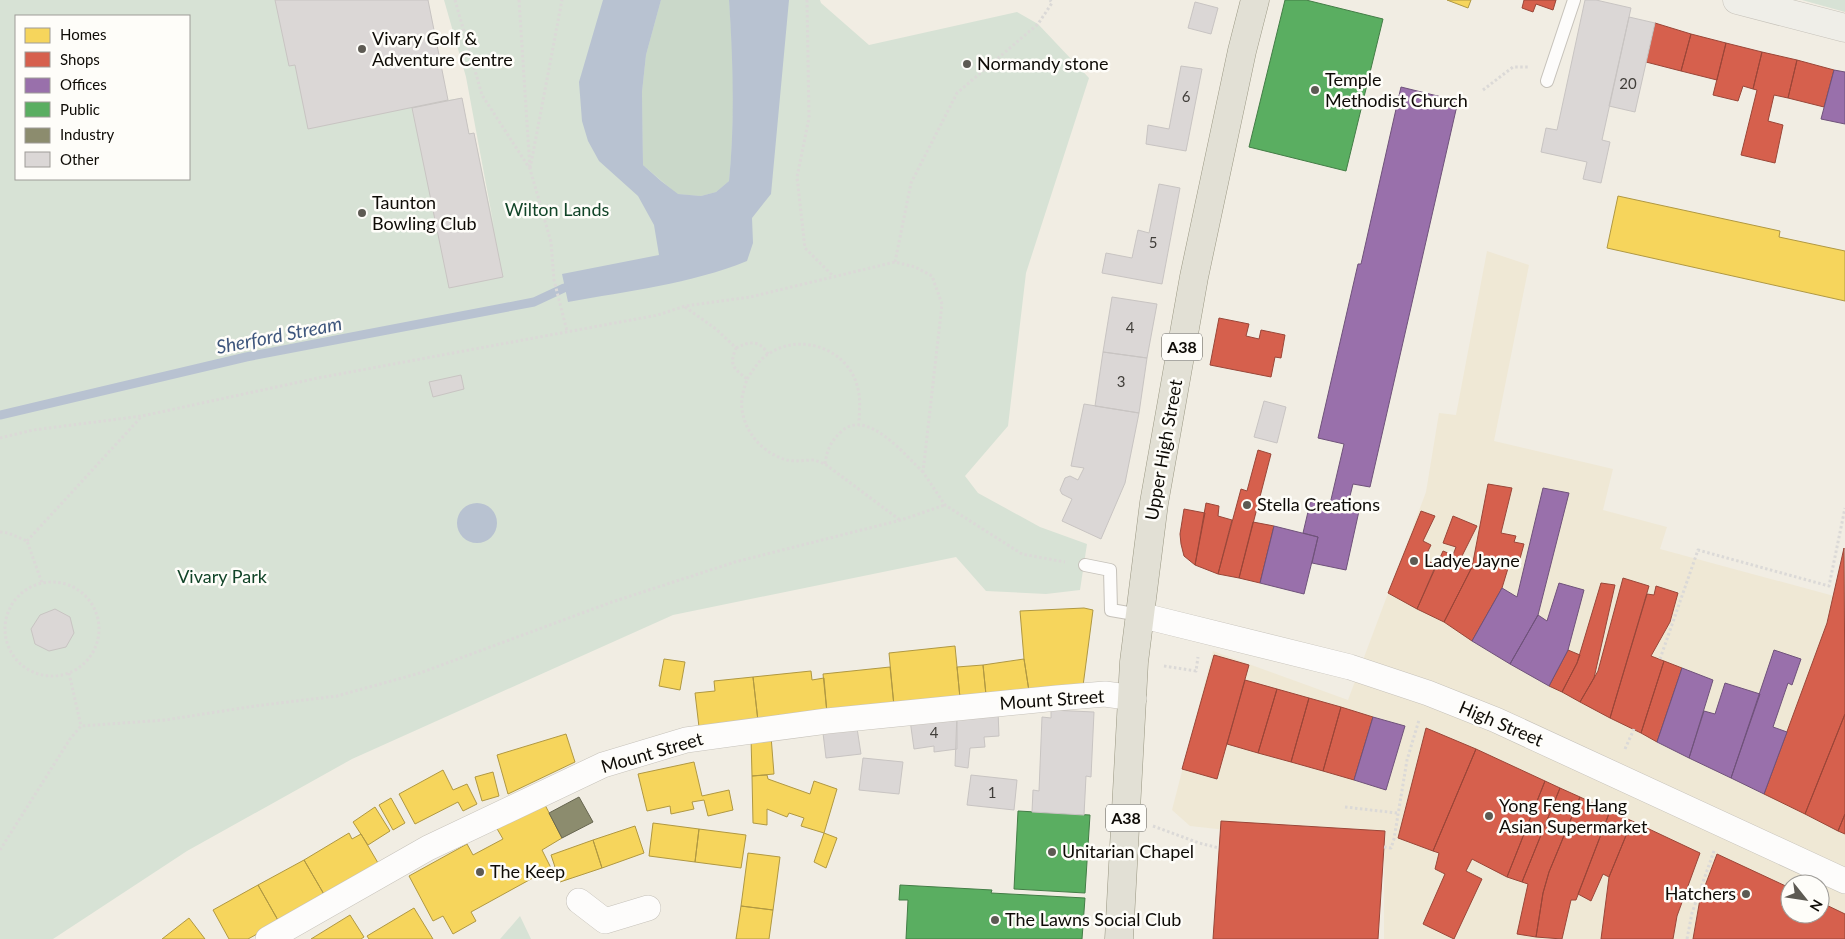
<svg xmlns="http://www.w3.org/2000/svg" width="1845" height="939" font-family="Lato,sans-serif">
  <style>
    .built { fill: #efe8d5; fill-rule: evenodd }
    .green { fill: #d7e2d5; fill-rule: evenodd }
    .forest { fill: #cad8c9 }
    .water { fill: #b8c2d1 }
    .homes { fill: #f6d55c; stroke: #b09842 }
    .shops { fill: #d6604d; stroke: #9a4638 }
    .offices { fill: #9970ab; stroke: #6f527a }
    .public { fill: #5aae61; stroke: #437d46 }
    .industry { fill: #8c8c6e; stroke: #66654f }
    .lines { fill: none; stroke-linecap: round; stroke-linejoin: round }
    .stream { stroke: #b8c2d1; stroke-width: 9 }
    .building { fill: #dbd7d6; stroke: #c8c4c2 }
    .lane-casing { stroke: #c6c2ba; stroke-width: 14 }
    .street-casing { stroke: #c6c2ba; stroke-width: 26 }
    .secondary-casing { stroke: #c6c2ba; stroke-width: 29 }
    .primary-casing { stroke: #999682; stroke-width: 29 }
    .path { stroke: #dbd9d7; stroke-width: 3; stroke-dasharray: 2.5 2.5; stroke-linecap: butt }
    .lane { stroke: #fdfcfb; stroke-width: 12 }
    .street { stroke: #fdfcfb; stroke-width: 25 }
    .secondary { stroke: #efeee8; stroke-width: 28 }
    .primary { stroke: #e2e0d5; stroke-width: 28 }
    .poi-dot { fill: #5d5a53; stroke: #fefdf9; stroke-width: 2 }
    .labels { text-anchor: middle; stroke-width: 5; stroke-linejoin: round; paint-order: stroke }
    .number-label { font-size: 15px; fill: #413e3a }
    .shield { fill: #fefdf9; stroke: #56544f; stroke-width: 1 }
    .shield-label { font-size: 16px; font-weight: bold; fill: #0e0b06 }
    .poi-label { font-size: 18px; fill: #0e0b06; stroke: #fefdf9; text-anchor: start }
    .park-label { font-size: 18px; fill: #114428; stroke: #fefdf9 }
    .street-label { font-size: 18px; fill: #0e0b06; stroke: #fefdf9 }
    .water-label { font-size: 19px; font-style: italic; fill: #3d557c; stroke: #fefdf9 }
  </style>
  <rect width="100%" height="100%" fill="#f1ede3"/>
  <!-- built -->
  <path class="built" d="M 1487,251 L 1529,265 L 1494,441 L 1613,469 L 1603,510 L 1667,527 L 1660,549 L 1834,596 L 1845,547 L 1845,939 L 1384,939 L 1384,847 L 1190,826 L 1172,810 L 1213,651 L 1348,700 L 1426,492 L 1439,413 L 1456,415 ZM 1790,884 L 1820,884 L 1820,914 L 1790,914 Z"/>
  <!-- green -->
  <path class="green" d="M 0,0 L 428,0 L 448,100 L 462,98 L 469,133 L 474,133 L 494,227 L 466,77 L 444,0 L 820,0 L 821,3 L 869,45 L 1017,12 L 1038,24 L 1089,78 L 1026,273 L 1008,426 L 965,476 L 978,493 L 1040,527 L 1087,544 L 1080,590 L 1046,594 L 986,591 L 956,557 L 673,615 L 352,759 L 187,851 L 53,939 L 0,939 ZM 16,16 L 189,16 L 189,179 L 16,179 Z
    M 1802,0 L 1845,0 L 1845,12 Z
    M 520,916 L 531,939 L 500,939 L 501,938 Z"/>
  <!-- forest -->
  <path class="forest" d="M 661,0 L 729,0 C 734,60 735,121 729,181 L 716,192 L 701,196 L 677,194 L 643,165 L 642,92 L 646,55 Z"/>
  <!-- water -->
  <path class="water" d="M 603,0 L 661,0 L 646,55 L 642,92 L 643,165 L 661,181 L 678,194 L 701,196 L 716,192 L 729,181 C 735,121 733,60 729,0 L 789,0 L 771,194 L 752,218 L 753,243 L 747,261 C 690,284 628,291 568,302 L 562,274 L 659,255 L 654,225 L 638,196 L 599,161 L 588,141 L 582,121 L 579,82 Z
    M457 523a20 20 0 1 1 40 0a20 20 0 1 1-40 0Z"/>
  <!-- homes -->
  <path class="homes" d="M 1447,0 L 1471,0 L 1468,8 Z
    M 1618,196 L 1780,231 L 1779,237 L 1845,251 L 1845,301 L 1607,248 Z
    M 1084,608 L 1093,610 L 1083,686 L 1029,691 L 1024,659 L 1020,611 Z
    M 955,646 L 960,698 L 894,706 L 889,653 Z
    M 664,659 L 685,662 L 680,690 L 659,686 Z
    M 1024,659 L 1029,691 L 986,695 L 983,665 Z
    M 983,665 L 986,695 L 960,698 L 957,667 Z
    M 890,667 L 894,706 L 827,713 L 823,674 Z
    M 811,671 L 812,680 L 824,678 L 827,713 L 758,721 L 753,677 Z
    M 753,677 L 758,721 L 699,727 L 695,693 L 715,691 L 714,681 Z
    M 566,734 L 575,762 L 508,794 L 497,755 Z
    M 771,736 L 774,774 L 752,776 L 751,737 Z
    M 694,762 L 702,796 L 729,790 L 733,810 L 708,816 L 704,800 L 692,802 L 694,809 L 671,814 L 670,806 L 647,811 L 638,774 Z
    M 443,770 L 453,790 L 467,784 L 477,804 L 463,811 L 458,802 L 415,824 L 399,794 Z
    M 493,772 L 499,796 L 482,801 L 475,777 Z
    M 767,775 L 768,779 L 810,794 L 814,781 L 837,789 L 824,833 L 801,826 L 804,818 L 789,813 L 787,817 L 767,809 L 767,825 L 753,823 L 752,776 Z
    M 391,798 L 405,823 L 393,830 L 379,805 Z
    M 543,801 L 562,838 L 542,850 L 551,868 L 471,912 L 476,921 L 453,934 L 443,916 L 433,921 L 409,876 L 467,844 L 473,855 L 503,839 L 496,827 Z
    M 375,807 L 390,831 L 368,845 L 353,822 Z
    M 653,823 L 699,829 L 695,862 L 649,856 Z
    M 635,826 L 644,853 L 602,868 L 593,840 Z
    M 699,829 L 746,835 L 741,868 L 695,862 Z
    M 349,833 L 352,839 L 361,834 L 381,868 L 325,896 L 304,860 Z
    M 824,833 L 837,838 L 826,868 L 814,862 Z
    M 593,840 L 602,868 L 560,882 L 551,855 Z
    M 748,853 L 780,857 L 773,910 L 741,906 Z
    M 304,860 L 325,896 L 279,922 L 258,885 Z
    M 258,885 L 279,922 L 248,939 L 229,939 L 213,910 Z
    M 741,906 L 773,910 L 769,939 L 736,939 Z
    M 414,908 L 433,939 L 369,939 L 367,936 Z
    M 350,915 L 364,937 L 361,939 L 311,939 Z
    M 189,918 L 205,939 L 162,939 Z"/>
  <!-- shops -->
  <path class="shops" d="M 1524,0 L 1556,0 L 1553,10 L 1536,4 L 1533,12 L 1522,8 Z
    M 1655,23 L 1691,34 L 1681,71 L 1646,62 Z
    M 1691,34 L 1726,43 L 1717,80 L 1681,71 Z
    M 1726,43 L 1762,52 L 1753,89 L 1743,86 L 1738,101 L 1713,95 Z
    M 1762,52 L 1797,60 L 1788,98 L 1774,95 L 1768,121 L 1783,125 L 1775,163 L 1741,155 L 1757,90 L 1753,89 Z
    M 1797,60 L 1834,70 L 1824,107 L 1788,98 Z
    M 1219,318 L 1249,324 L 1246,336 L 1259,339 L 1261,330 L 1285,335 L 1281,358 L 1275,357 L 1271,377 L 1210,365 Z
    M 1258,450 L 1271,454 L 1239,578 L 1218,574 L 1241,489 L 1247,491 Z
    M 1488,484 L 1512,488 L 1501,533 L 1516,536 L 1514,542 L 1524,544 L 1518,566 L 1509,565 L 1502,588 L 1472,641 L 1444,622 L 1472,567 Z
    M 1206,503 L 1219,506 L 1218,516 L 1232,520 L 1218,574 L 1195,565 Z
    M 1184,509 L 1205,513 L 1195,565 L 1184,556 L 1181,544 L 1180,534 Z
    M 1421,511 L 1435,516 L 1423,541 L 1431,545 L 1424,559 L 1436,565 L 1417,609 L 1388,593 Z
    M 1453,516 L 1477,526 L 1460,560 L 1472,567 L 1444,622 L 1417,609 L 1443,551 L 1453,555 L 1456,547 L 1443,543 Z
    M 1253,522 L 1274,526 L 1260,583 L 1239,578 Z
    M 1844,548 L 1845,714 L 1805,814 L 1764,794 L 1827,623 Z
    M 1623,578 L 1649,586 L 1610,718 L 1580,702 L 1598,671 Z
    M 1601,583 L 1615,585 L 1594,678 L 1580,702 L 1562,692 L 1577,663 Z
    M 1656,586 L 1678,593 L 1670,622 L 1651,656 L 1664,661 L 1641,733 L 1610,718 L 1647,594 L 1654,595 Z
    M 1568,650 L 1580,655 L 1577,663 L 1562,692 L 1549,686 Z
    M 1214,655 L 1249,665 L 1217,779 L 1182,769 Z
    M 1664,661 L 1682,668 L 1657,742 L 1641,733 Z
    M 1245,680 L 1277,689 L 1258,753 L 1227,744 Z
    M 1277,689 L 1309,698 L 1291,762 L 1258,753 Z
    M 1309,698 L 1341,707 L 1323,771 L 1291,762 Z
    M 1341,707 L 1373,717 L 1354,780 L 1323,771 Z
    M 1845,714 L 1845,814 L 1838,831 L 1805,814 Z
    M 1426,728 L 1476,749 L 1433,851 L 1398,838 Z
    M 1476,749 L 1545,781 L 1507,877 L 1472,859 L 1466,871 L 1482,879 L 1454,939 L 1423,924 L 1445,874 L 1435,869 L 1439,853 L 1433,851 Z
    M 1545,781 L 1560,788 L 1522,882 L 1507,877 Z
    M 1560,788 L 1580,797 L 1549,872 L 1543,893 L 1536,937 L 1517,934 L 1528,884 L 1522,882 Z
    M 1580,797 L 1610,811 L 1576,900 L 1571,900 L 1562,939 L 1536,937 L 1543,893 L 1549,872 Z
    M 1610,811 L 1632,821 L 1609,877 L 1603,874 L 1591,901 L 1578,894 Z
    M 1845,814 L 1845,834 L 1838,831 Z
    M 1221,821 L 1385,831 L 1378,939 L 1213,939 Z
    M 1632,821 L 1700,853 L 1677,916 L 1673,939 L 1601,939 L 1609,877 Z
    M 1717,854 L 1790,888 L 1790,914 L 1820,914 L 1820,902 L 1845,914 L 1845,939 L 1693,939 L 1700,899 Z"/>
  <!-- offices -->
  <path class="offices" d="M 1834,70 L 1845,72 L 1845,124 L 1821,119 Z
    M 1401,87 L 1458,101 L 1370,487 L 1353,484 L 1347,508 L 1359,511 L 1346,570 L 1312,563 L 1318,537 L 1303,533 L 1311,499 L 1330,504 L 1344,444 L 1318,438 L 1358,264 L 1361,264 Z
    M 1543,488 L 1569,493 L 1538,615 L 1510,664 L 1472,641 L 1502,588 L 1517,597 Z
    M 1274,526 L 1318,537 L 1304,594 L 1260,583 Z
    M 1559,583 L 1584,590 L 1568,650 L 1549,686 L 1510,664 L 1538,615 L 1547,621 Z
    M 1774,650 L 1801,659 L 1792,685 L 1788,683 L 1773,727 L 1787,732 L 1764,794 L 1731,778 Z
    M 1682,668 L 1713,680 L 1689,758 L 1657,742 Z
    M 1725,683 L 1760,694 L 1731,778 L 1689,758 L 1704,711 L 1715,714 Z
    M 1373,717 L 1405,726 L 1386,790 L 1354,780 Z"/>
  <!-- public -->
  <path class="public" d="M 1285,0 L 1306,0 L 1383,19 L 1346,171 L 1249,147 Z
    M 1018,811 L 1090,815 L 1085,893 L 1014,889 Z
    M 900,885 L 992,890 L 991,893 L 1085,898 L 1082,939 L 906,939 L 908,900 L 899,900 Z"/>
  <!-- industry -->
  <path class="industry" d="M 579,797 L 593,822 L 562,838 L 549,813 Z"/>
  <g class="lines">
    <!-- stream -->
    <path class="stream" d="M 0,415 L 246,357 L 534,302 L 564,288"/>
  </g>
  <!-- building -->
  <path class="building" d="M 275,0 L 428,0 L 448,100 L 308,129 L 295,65 L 289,66 Z
    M 1585,0 L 1596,0 L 1631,8 L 1602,140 L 1610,142 L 1601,183 L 1583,179 L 1587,162 L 1541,152 L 1546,128 L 1557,130 Z
    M 1195,2 L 1218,8 L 1211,34 L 1188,28 Z
    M 1629,17 L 1655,23 L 1635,112 L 1609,106 Z
    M 1181,66 L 1202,69 L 1186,151 L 1146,144 L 1148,125 L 1169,129 Z
    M 462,98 L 469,134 L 474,133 L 503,277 L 449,288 L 412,108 Z
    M 1159,184 L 1180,188 L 1162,284 L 1102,273 L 1106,253 L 1132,258 L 1138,230 L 1149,233 Z
    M 1112,297 L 1157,304 L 1147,358 L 1103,352 Z
    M 1103,352 L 1147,358 L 1139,413 L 1095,406 Z
    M 461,375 L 464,389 L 433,397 L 429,382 Z
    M 1264,401 L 1286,407 L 1277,443 L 1254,437 Z
    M 1084,404 L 1139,413 L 1125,483 L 1101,539 L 1062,521 L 1072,499 L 1062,494 L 1060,490 L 1065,478 L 1070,476 L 1078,480 L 1084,468 L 1071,466 Z
    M 55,609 L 70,617 L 74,633 L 66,647 L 49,651 L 35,644 L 31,629 L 40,615 Z
    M 1051,710 L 1094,712 L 1091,777 L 1086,776 L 1084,815 L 1032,812 L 1033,790 L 1039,791 L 1042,717 L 1051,718 Z
    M 998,711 L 999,736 L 984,737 L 985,747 L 970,748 L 968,768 L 955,766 L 957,713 Z
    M 957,713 L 957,749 L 934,752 L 934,746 L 914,749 L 910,720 Z
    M 857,728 L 861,754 L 826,758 L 823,733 Z
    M 863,758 L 903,762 L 899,794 L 859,790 Z
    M 971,775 L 1017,780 L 1014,810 L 967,805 Z"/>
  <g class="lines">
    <defs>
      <path id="lane" d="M 1547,81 L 1574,0
        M 1085,565 L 1110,570 L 1111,610 L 1140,615"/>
      <path id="street" d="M 1140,615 L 1350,667 L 1428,693 L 1496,720 L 1845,881
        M 579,901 L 605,921 L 648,908
        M 268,939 L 428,848 L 603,765 L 686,740 L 827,721 L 1057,698 L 1105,694 L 1134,698"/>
      <path id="secondary" d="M 1737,0 L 1845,28"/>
      <path id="primary" d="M 1119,939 L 1134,662 L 1154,503 L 1194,277 L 1242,51 L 1255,0"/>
    </defs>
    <!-- lane casing -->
    <use href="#lane" class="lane-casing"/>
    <!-- street casing -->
    <use href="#street" class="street-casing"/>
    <!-- secondary casing -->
    <use href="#secondary" class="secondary-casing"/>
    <!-- primary casing -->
    <use href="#primary" class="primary-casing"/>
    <!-- path -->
    <path class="path" d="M 455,0 L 482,95 L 530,169 L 551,242 L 554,280 L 567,331
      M 519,0 L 530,169 L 562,0
      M 807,0 L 809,118 L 797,177 L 805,248 L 833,276
      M 1483,90 L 1513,67 L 1530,67
      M 895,262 L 911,183 L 957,93 L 1038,24 L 1052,3 L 1050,0
      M 685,307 L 716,329 L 736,348 C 729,365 733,368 747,379 C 745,385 743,392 742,398 C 739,426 760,453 787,460 C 796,462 805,460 814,460 C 818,461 822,463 825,464 L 900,520
      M 736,348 C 749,341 760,340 768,354
      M 747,379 C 754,369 759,359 770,353 C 802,332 850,350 858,389 C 861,400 859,412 859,423
      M 0,438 L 33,430 L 142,416 L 318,378 L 658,315 L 685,306 L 750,297 L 895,262 L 915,267 L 932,276 L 942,304 L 923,472 L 945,505 L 1022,554 L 1065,562
      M 825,464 C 827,449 831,441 842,431 C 867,408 905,455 923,472
      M 0,532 L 8,533 L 27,541 L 42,583
      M 27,541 L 142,416
      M5 629a47 47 0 1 1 94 0a47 47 0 1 1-94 0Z
      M 1660,659 L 1698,550 L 1829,586 L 1845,508
      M 1164,666 L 1196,671 L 1198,657
      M 69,673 L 81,726
      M 1625,749 L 1634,729
      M 1345,807 L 1397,813
      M 1153,826 L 1199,843 L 1219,848
      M 1384,847 L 1391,848 L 1394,839 L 1407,760 L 1419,720
      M 0,850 L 70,739 L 81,726 L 165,720 L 255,706 L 337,696 L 420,673 L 612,602 L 735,562 L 901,520 L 945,505
      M 1687,939 L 1692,913 L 1714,851"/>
    <!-- lane -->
    <use href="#lane" class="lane"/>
    <!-- street -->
    <use href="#street" class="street"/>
    <!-- secondary -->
    <use href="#secondary" class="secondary"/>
    <!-- primary -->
    <use href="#primary" class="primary"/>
  </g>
  <!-- markers -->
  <g class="poi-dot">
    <circle cx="362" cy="49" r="5"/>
    <circle cx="967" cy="64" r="5"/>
    <circle cx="1315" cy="90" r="5"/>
    <circle cx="362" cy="213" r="5"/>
    <circle cx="1247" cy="505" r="5"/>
    <circle cx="1414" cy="561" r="5"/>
    <circle cx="1489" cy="816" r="5"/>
    <circle cx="1052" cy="852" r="5"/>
    <circle cx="480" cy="872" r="5"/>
    <circle cx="1746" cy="894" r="5"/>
    <circle cx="995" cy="920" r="5"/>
  </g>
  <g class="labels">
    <!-- number labels -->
    <g class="number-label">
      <text x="1628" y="89">20</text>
      <text x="1186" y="102">6</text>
      <text x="1153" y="248">5</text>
      <text x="1130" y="333">4</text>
      <text x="1121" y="387">3</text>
      <text x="934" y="738">4</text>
      <text x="992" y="798">1</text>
    </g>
    <!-- shield labels -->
    <g class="shield">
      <rect x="1162" y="333.5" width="40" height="27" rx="4"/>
      <rect x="1106" y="804.5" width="40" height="27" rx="4"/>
    </g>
    <g class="shield-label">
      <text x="1182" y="353">A38</text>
      <text x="1126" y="824">A38</text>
    </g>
    <!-- poi labels -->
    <g class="poi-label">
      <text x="372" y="45">Vivary Golf &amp;<tspan x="372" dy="21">Adventure Centre</tspan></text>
      <text x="977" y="70">Normandy stone</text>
      <text x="1325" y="86">Temple<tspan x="1325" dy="21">Methodist Church</tspan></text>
      <text x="372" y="209">Taunton<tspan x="372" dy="21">Bowling Club</tspan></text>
      <text x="1257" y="511">Stella Creations</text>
      <text x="1424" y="567">Ladye Jayne</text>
      <text x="1499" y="812">Yong Feng Hang<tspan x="1499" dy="21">Asian Supermarket</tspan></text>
      <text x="1062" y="858">Unitarian Chapel</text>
      <text x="490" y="878">The Keep</text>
      <text x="1736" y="900" text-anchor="end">Hatchers</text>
      <text x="1005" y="926">The Lawns Social Club</text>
    </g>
    <!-- park labels -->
    <g class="park-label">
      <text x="557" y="216">Wilton Lands</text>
      <text x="222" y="583">Vivary Park</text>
    </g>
    <!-- street labels -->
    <g class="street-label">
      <text transform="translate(1164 450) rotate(-80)" y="6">Upper High Street</text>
      <text transform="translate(1052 700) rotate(-4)" y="6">Mount Street</text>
      <text transform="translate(1501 724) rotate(23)" y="6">High Street</text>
      <text transform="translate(652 753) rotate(-16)" y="6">Mount Street</text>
    </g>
    <!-- water labels -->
    <g class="water-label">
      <text transform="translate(279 335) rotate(-11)" y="7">Sherford Stream</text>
    </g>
  </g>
  <!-- legend -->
  <rect x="15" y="15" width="175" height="165" fill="#fefdf9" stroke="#9e9c98"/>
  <rect x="25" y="28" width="25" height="15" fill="#f6d55c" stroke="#9e9c98"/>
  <text x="60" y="40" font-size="15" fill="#0e0b06">Homes</text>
  <rect x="25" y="52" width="25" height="15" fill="#d6604d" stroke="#9e9c98"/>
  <text x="60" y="65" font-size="15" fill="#0e0b06">Shops</text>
  <rect x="25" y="78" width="25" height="15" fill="#9970ab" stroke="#9e9c98"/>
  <text x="60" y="90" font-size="15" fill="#0e0b06">Offices</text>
  <rect x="25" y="102" width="25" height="15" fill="#5aae61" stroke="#9e9c98"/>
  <text x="60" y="115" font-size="15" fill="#0e0b06">Public</text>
  <rect x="25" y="128" width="25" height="15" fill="#8c8c6e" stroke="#9e9c98"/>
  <text x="60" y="140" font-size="15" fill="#0e0b06">Industry</text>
  <rect x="25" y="152" width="25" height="15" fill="#dbd7d6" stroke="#9e9c98"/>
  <text x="60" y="165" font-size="15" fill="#0e0b06">Other</text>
  <!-- north arrow -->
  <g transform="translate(1805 899) rotate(120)"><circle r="24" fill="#fefdf9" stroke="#9e9c98"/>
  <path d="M0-4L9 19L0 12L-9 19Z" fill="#5d5a53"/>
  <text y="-8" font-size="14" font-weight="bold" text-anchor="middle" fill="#0e0b06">N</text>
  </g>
</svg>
